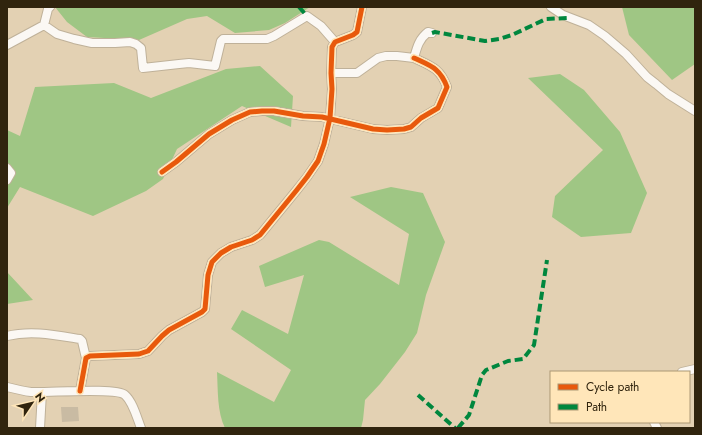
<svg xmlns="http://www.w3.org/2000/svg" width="702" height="435" font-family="Jost,sans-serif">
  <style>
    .forest { fill: #9fc684 }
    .building { fill: #c9bba3 }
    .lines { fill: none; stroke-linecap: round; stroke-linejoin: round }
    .minor-casing { stroke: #bfb199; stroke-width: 10 }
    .minor { stroke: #fbf8f4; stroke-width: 8 }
    .quiet { stroke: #00873e; stroke-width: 4; stroke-dasharray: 8 4; stroke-linecap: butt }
    .cycleway-casing { stroke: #ffe6b9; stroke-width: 8 }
    .cycleway { stroke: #e8590c; stroke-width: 5 }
  </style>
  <rect width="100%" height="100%" fill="#e3d1b3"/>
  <!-- forest -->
  <path class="forest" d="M 55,7 L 310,7 L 285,23 L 269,30 L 235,33 L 207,16 L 187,19 L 139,40 L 87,37 L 67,22 Z
    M 622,7 L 695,7 L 695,64 L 672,80 L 629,35 Z
    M 260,66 L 293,96 L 291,127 L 242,106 L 177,149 L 163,179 L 146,191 L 93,216 L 20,187 L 7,208 L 7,130 L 20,136 L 35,87 L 114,83 L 151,98 L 226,69 Z
    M 560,74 L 584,90 L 620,132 L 647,193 L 631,233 L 581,237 L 552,217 L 555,196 L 603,150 L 528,78 Z
    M 391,187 L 423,193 L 445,242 L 426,295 L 417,333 L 405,352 L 380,384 L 365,400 L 363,420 L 361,428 L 225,428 C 217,412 218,390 217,372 L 274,402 L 291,370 L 231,329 L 242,310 L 288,334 L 304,275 L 265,287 L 259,266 L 319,240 L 329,242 L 399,285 L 409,234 L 350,197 Z
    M 7,272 L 33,300 L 7,304 Z"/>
  <!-- building -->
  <path class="building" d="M 61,407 L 78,407 L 79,421 L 62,422 Z"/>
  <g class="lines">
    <defs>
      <path id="minor" d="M 551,7 L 563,15 L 589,25 L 605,36 L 626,54 L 647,77 L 656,84 L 668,94 L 695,111
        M 44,25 L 57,34 L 74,39 L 92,43 L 115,43 L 130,42 L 136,44 L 141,48 L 143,68 L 179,64 L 189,63 L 215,66 L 221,41 L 223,39 L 267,39 L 274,36 L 307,16 L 321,26 L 335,42
        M 7,45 L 44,25 L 48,9 L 50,7
        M 331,73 L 357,73 L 378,58 L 386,56 L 397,56 L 414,58 C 417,47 419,39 428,32 L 432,33
        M 7,168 L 11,173 L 7,180
        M 162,172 L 176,162 L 209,134 L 232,120 L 250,112 L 262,111 L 274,111 L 303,116 L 322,117 L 373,129 L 387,130 L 404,129 L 411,127 L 421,118 L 438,108 L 447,87 C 440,68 431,66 414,58
        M 7,336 C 31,330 55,335 80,339 L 82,341 L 86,358
        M 682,372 L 695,369
        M 7,387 C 15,389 23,391 31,392 C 48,393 116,387 125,395 C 133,402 137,418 141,428
        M 80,391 L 86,358 L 90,356 L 139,354 L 148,351 L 162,336 L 169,330 L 202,312 L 205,309 L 208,275 L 212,262 L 221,253 L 231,247 L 252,240 L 260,235 L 296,191 L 307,177 L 318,161 L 324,144 L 330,118 L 332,89 L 331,73 L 332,47 L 335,42 L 353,35 L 357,32 L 362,7
        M 654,422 L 657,428
        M 40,428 L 42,392"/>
    </defs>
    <!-- minor casing -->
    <use href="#minor" class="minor-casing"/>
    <!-- minor -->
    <use href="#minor" class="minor"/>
    <!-- quiet -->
    <path class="quiet" d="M 299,7 L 307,16
      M 432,33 L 435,32 L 485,41 L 499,39 L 512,35 L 546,19 L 569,18
      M 418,395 L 455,428
      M 458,428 L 469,415 L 482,375 L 486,370 L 508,361 L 523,359 L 534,345 L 547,260"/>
    <defs>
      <path id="cycleway" d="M 162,172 L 176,162 L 209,134 L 232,120 L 250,112 L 262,111 L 274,111 L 303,116 L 322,117 L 373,129 L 387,130 L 404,129 L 411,127 L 421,118 L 438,108 L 447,87 C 440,68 431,66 414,58
        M 80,391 L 86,358 L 90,356 L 139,354 L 148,351 L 162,336 L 169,330 L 202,312 L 205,309 L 208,275 L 212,262 L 221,253 L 231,247 L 252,240 L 260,235 L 296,191 L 307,177 L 318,161 L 324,144 L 330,118 L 332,89 L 331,73 L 332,47 L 335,42 L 353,35 L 357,32 L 362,7"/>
    </defs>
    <!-- cycleway casing -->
    <use href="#cycleway" class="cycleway-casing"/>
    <!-- cycleway -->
    <use href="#cycleway" class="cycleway"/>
  </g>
  <!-- border -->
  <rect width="702" height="435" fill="none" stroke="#30240e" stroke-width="16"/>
  <!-- legend -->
  <rect x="550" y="371" width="140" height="52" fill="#ffe6b9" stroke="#ac9875"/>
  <rect x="558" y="384" width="20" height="6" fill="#e8590c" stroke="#ac9875"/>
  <text x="586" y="391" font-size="12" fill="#30240e">Cycle path</text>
  <rect x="558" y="404" width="20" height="6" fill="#00873e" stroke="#ac9875"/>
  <text x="586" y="411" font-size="12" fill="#30240e">Path</text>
  <!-- north arrow -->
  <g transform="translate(32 403) rotate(55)" stroke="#ffe6b9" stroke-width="3" paint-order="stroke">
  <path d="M0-3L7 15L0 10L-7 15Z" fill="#30240e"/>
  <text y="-6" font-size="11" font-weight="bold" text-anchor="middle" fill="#30240e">N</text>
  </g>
</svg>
